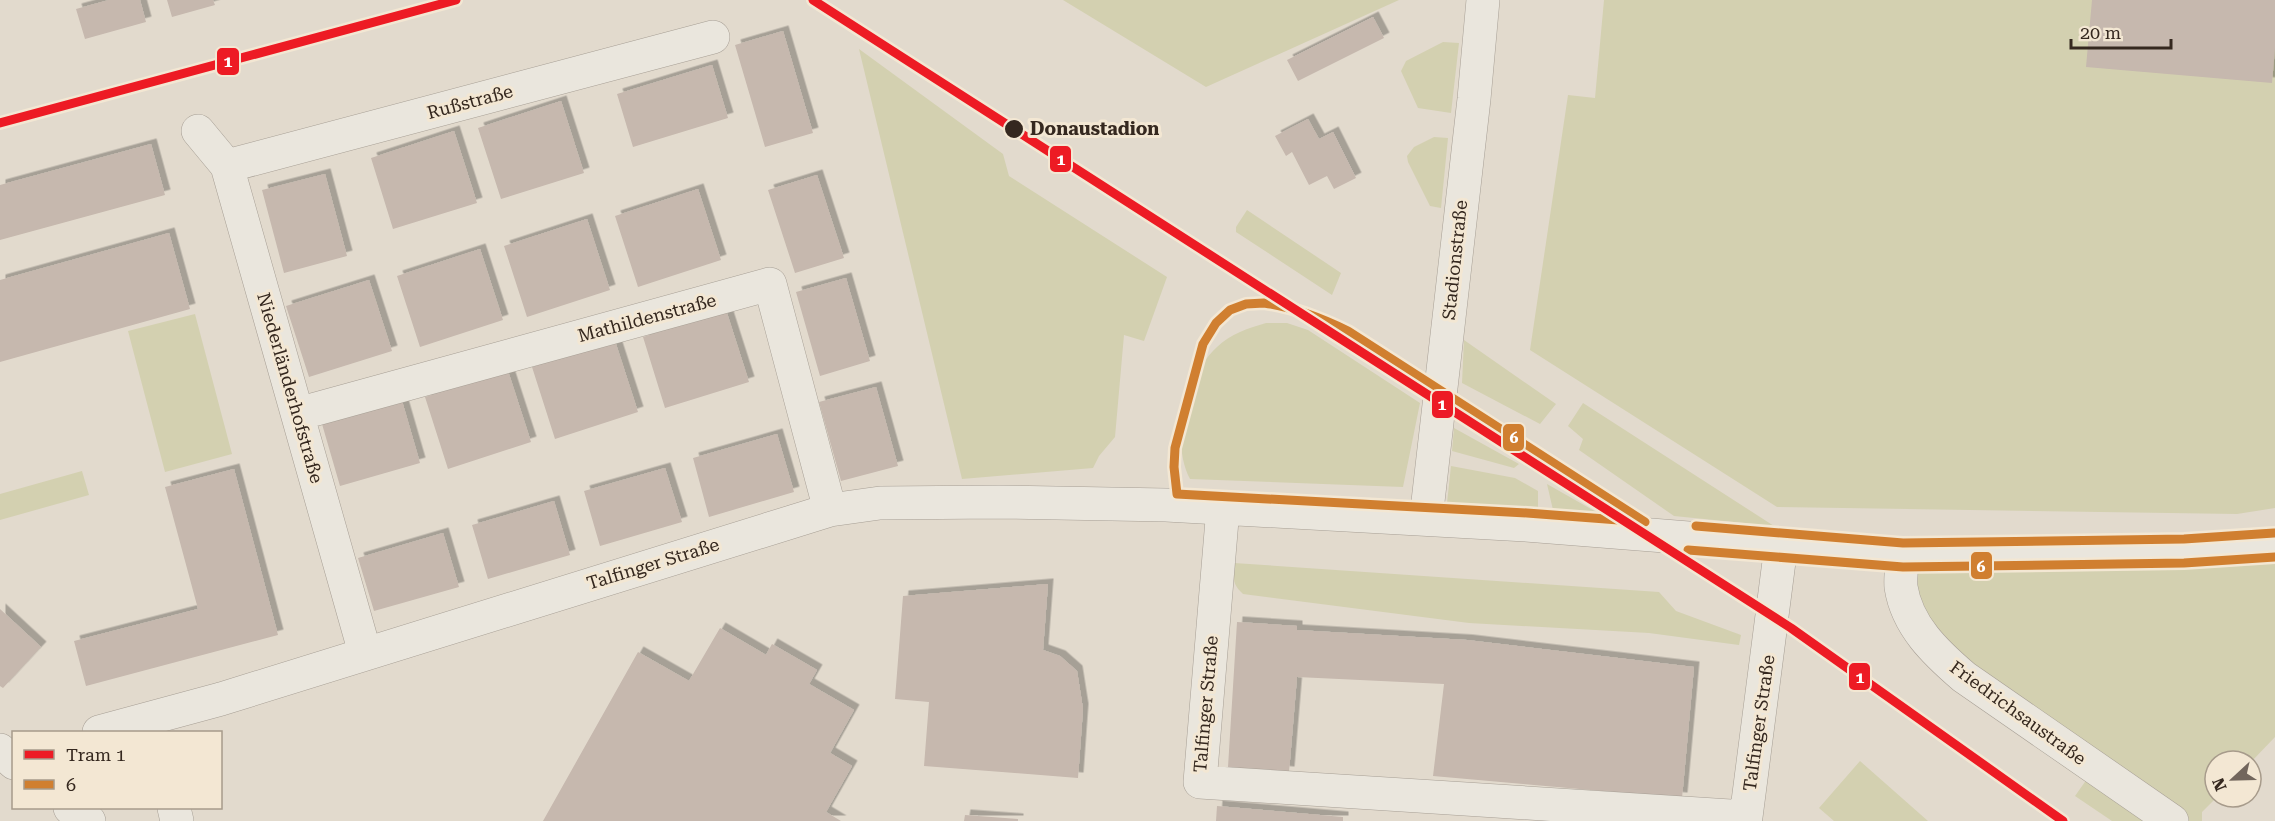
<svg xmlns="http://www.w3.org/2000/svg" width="2275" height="821" font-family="'Roboto Serif',serif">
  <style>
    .green { fill: #d3d0b0 }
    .building { fill: #c6b8ae; filter: url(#shadow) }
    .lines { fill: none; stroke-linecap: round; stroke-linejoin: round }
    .minor-casing { stroke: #a79f95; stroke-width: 34 }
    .minor { stroke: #eae6dd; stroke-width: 33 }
    .bus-1-casing { stroke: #f3e7d3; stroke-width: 14 }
    .bus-1 { stroke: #d07f30; stroke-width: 9 }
    .tram-1-casing { stroke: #f3e7d3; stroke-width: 14 }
    .tram-1 { stroke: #ed1b24; stroke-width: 9 }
    .stop-dot { fill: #35281f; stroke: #f3e7d3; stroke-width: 2 }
    .labels { text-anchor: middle; stroke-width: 6; stroke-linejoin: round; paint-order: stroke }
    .street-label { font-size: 18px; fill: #35281f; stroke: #f3e7d3 }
    .stop-label { font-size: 18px; font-weight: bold; fill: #35281f; stroke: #f3e7d3; text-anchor: start }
    .line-badge { stroke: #f3e7d3; stroke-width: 2 }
    .badge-label { font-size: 16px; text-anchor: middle; font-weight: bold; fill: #fff }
  </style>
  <defs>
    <filter id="shadow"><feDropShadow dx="5.5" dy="-5.5" stdDeviation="0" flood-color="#0004"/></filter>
  </defs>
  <rect width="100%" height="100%" fill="#e2dacd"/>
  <!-- green -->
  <path class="green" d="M 1063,0 L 1399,0 L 1206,87 Z
    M 1604,0 L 2275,0 L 2275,508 L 2237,514 L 1777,507 L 1530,350 L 1568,95 L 1595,98 Z
    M 1443,42 L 1459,43 L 1451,113 L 1418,108 L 1401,71 L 1406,61 Z
    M 859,49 L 1003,154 L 1009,176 L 1167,277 L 1144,341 L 1124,335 L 1115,437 L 1099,456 L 1093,468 L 962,479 Z
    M 1434,137 L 1448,138 L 1441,208 L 1430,206 L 1408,162 L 1407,156 L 1414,147 Z
    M 1247,210 L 1341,273 L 1332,295 L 1236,232 L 1236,227 Z
    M 195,314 L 232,454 L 165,472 L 128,331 Z
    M 1266,323 L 1287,323 L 1308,330 L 1420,403 L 1403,487 L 1190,479 C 1170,441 1185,376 1217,347 C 1230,334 1249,328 1266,323 Z
    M 1464,340 L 1556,404 L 1540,424 L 1462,383 Z
    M 1583,403 L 1774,526 L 1674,516 L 1579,450 L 1583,439 L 1568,426 Z
    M 1454,428 L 1519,464 L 1514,468 L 1452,451 Z
    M 1451,466 L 1515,478 L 1538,491 L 1538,507 L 1447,503 Z
    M 82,471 L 89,495 L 0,520 L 0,494 Z
    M 1547,484 L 1598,513 L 1553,510 Z
    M 2275,545 L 2275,737 L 2251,762 L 2215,761 L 2215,797 L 2217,797 L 2202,812 L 2202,821 L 2172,821 L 1943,659 L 1903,555 Z
    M 1234,563 L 1659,592 L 1676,611 L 1741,635 L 1739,645 L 1649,633 L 1469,623 L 1243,594 C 1232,584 1233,578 1234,563 Z
    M 1860,761 L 1928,821 L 1834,821 L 1819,808 Z
    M 2087,779 L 2148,821 L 2112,821 L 2075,796 Z"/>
  <!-- building -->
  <path class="building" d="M 109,0 L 140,0 L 146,22 L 85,39 L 76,9 Z
    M 167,0 L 213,0 L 215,5 L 172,17 Z
    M 2092,0 L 2275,0 L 2275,48 L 2272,83 L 2086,67 Z
    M 1373,17 L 1384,38 L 1298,81 L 1287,60 Z
    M 783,31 L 813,133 L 765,147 L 735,45 Z
    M 712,65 L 728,118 L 633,147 L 617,94 Z
    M 561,101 L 584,173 L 501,199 L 478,128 Z
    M 1308,119 L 1319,139 L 1333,132 L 1356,178 L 1334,189 L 1327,176 L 1309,185 L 1292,152 L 1286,156 L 1275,136 Z
    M 454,131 L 477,203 L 393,229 L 371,158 Z
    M 151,144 L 165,195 L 0,240 L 0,185 Z
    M 325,174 L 347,256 L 284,273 L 262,190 Z
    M 817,175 L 844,258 L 795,273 L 768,190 Z
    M 698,189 L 721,260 L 638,287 L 615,216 Z
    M 587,219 L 610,290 L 527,317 L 504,246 Z
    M 169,233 L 190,309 L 0,362 L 0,280 Z
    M 480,249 L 503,320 L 420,347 L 397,276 Z
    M 846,278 L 870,361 L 820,376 L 796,292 Z
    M 369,280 L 392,351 L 309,377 L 286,306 Z
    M 726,310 L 749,382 L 665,408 L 643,337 Z
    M 615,341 L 638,412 L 555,439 L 532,367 Z
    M 508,371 L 531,442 L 448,469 L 425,397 Z
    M 876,387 L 898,466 L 841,481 L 819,402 Z
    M 402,401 L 420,463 L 340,486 L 322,424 Z
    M 777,434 L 794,492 L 709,517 L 693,458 Z
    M 665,468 L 682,522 L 600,546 L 584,491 Z
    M 234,469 L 278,635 L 86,686 L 74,641 L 198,609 L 165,487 Z
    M 554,501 L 570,555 L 488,579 L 472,525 Z
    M 443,533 L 459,587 L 374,611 L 358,558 Z
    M 1048,584 L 1043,650 L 1060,656 L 1077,671 L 1083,709 L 1078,778 L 924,766 L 929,702 L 895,699 L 903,596 Z
    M 0,609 L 41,647 L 3,688 L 0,686 Z
    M 1237,622 L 1297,626 L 1297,630 L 1467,640 L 1694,667 L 1682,798 L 1433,776 L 1444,684 L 1297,677 L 1289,772 L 1228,767 Z
    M 720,628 L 766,655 L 772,644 L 817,670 L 809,684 L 854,710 L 830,753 L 852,766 L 826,812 L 841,821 L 543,821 L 638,652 L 689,681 Z
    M 1217,806 L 1343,817 L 1343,821 L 1216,821 Z
    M 965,815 L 1018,819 L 1018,821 L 964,821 Z"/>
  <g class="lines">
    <defs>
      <path id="minor" d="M 198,131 L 227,166 L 365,653
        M 227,166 L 713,37
        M 298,414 L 770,284 L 830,510
        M 1223,508 L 1200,782 L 1746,817 L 1781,546
        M 1426,519 L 1474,99 L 1483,0
        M 1903,555 C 1902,565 1900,577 1901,587 C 1907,626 1936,653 1964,677 L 2172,821
        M 99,732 L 221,699 L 830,510 L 880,503 L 999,502 L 1166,505 L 1526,525 L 1903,555 L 2184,551 L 2275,545
        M 0,750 L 14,763
        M 70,808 L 89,821
        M 174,808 L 177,821"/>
    </defs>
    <!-- minor casing -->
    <use href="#minor" class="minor-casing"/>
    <!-- minor -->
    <use href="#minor" class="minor"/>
    <defs>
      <path id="bus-1" d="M 1264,303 C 1294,307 1321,318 1348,331 L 1645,522 L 1527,513 L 1177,494 L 1174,467 L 1175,448 L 1203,344 L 1216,323 L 1230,310 L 1246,304 Z
        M 1696,526 L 1903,543 L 2184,539 L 2274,533
        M 1688,550 L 1903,567 L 2184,563 L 2275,557"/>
    </defs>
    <!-- bus-1 casing -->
    <use href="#bus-1" class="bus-1-casing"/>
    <!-- bus-1 -->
    <use href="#bus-1" class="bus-1"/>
    <defs>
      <path id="tram-1" d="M 813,0 L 1791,628 L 2063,821
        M 0,123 L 456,0"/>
    </defs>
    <!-- tram-1 casing -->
    <use href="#tram-1" class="tram-1-casing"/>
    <!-- tram-1 -->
    <use href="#tram-1" class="tram-1"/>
  </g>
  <!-- markers -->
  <circle class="stop-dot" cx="1014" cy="129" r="10"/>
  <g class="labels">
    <!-- street labels -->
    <g class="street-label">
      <text transform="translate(470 102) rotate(-15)" y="6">Rußstraße</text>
      <text transform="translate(1455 260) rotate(-84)" y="6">Stadionstraße</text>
      <text transform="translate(647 318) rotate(-15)" y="6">Mathildenstraße</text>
      <text transform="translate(290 388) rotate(74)" y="6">Niederländerhofstraße</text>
      <text transform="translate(653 564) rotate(-17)" y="6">Talfinger Straße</text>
      <text transform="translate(1206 704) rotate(-85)" y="6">Talfinger Straße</text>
      <text transform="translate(2018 713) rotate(36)" y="6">Friedrichsaustraße</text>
      <text transform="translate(1759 723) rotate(-82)" y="6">Talfinger Straße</text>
    </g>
    <!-- stop labels -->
    <g class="stop-label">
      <text x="1030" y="135">Donaustadion</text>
    </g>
  </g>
  <g class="line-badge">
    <rect x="216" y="47" width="24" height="29" rx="6" fill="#ed1b24"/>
    <rect x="1049" y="145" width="23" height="28" rx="6" fill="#ed1b24"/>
    <rect x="1431" y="390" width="23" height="29" rx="6" fill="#ed1b24"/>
    <rect x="1502" y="423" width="23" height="29" rx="6" fill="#d07f30"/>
    <rect x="1970" y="551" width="23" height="29" rx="6" fill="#d07f30"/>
    <rect x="1848" y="662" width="23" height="29" rx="6" fill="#ed1b24"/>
  </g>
  <g class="badge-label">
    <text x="228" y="67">1</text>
    <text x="1061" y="165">1</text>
    <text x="1442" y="410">1</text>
    <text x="1514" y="443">6</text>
    <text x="1981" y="572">6</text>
    <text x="1860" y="683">1</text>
  </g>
  <!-- legend -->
  <rect x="12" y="731" width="210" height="78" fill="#f3e7d3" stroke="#a79b8b" stroke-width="1.5"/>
  <rect x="24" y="750" width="30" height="9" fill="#ed1b24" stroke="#a79b8b" stroke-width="1.5"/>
  <text x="66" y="761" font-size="18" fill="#35281f">Tram 1</text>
  <rect x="24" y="780" width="30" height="9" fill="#d07f30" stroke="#a79b8b" stroke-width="1.5"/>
  <text x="66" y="791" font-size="18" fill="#35281f">6</text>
  <!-- north arrow -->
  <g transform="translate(2233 779) rotate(248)"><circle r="28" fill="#f3e7d3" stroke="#a79b8b" stroke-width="1.5"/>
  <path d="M0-4.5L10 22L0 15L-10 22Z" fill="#72665c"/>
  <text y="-9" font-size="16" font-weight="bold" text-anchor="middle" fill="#35281f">N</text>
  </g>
  <!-- scale -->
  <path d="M2071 39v9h100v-9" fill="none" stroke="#35281f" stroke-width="3"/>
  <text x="2080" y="39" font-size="18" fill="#35281f" stroke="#f3e7d3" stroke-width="4.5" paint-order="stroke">20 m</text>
</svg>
